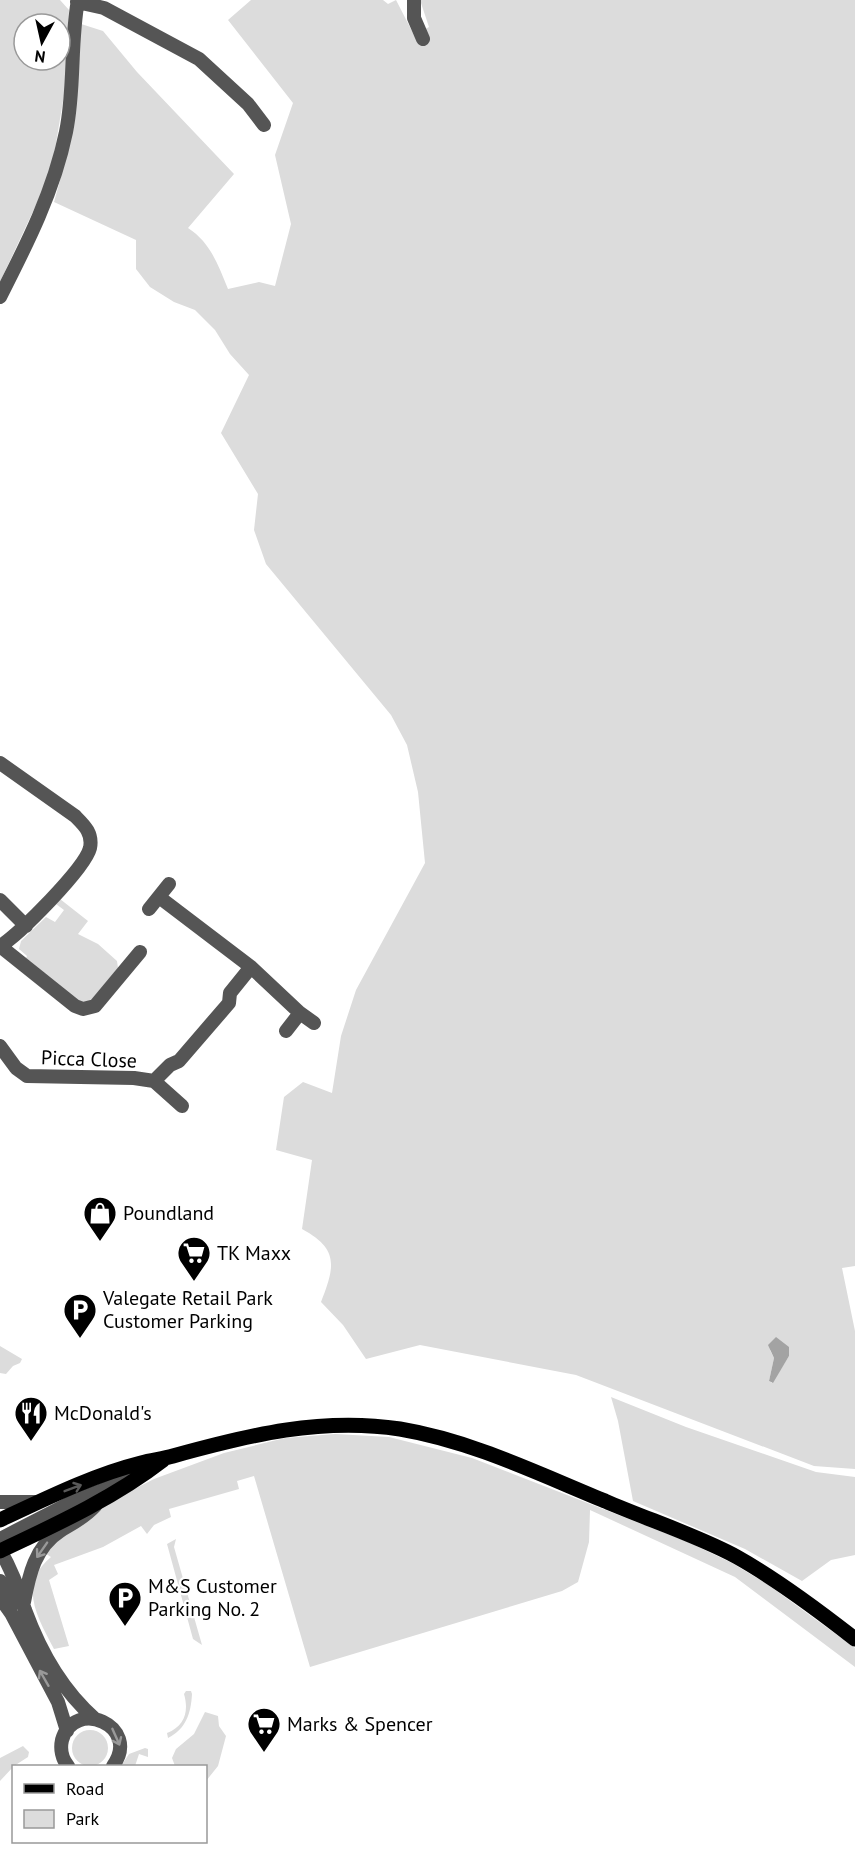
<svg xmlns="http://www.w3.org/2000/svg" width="855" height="1855" font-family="'PT Sans',sans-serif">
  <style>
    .green { fill: #dcdcdc; fill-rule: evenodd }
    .water { fill: #a3a3a3 }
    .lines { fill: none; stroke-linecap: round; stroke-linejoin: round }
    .minor { stroke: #555; stroke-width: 14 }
    .major { stroke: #000; stroke-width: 15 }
    .oneway { stroke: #595959 }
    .oneway2 { stroke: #999 }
    .labels { text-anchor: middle; stroke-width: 4.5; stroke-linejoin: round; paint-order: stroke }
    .street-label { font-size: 20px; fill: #000; stroke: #fff }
    .poi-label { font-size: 20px; fill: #000; stroke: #fff; text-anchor: start }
  </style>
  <rect width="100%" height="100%" fill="#fff"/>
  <!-- green -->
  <path class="green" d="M 0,0 L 60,0 L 69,10 L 65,89 L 51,173 L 0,282 ZM 24,24 L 60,24 L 60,60 L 24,60 Z
    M 251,0 L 383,0 L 388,4 L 396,0 L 414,35 L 429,27 L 420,0 L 855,0 L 855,1266 L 842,1268 L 855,1331 L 855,1469 L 814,1466 L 576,1375 L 420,1345 L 366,1359 L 343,1325 L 321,1302 C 335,1266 339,1249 302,1229 L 312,1160 L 276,1150 L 284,1097 L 303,1082 L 332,1093 L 341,1036 L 356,990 L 425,863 L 418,792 L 407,745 L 391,715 L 266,564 L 254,530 L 258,494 L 221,433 L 249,375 L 230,354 L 215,330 L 195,310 L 174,302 L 150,287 L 136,269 L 136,240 L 54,202 L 61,177 L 78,23 L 103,31 L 137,72 L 234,174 L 188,228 C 211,243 218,265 228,289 L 259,282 L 275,286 L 291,224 L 275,155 L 293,103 L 228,20 ZM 770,1350 L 789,1356 L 772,1383 L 769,1381 L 774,1358 Z
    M 60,899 L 88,921 L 78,934 L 98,944 L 117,961 L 118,968 L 90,1002 L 82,1004 L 26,958 L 27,956 L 19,949 L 21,941 L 46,917 L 55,922 L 64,910 L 56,904 Z
    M 0,1346 L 22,1359 L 20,1363 L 13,1366 L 6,1374 L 0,1373 Z
    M 611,1397 L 686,1427 L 816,1472 L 855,1477 L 855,1555 L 831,1560 L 802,1581 L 745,1549 L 633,1501 L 618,1421 Z
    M 335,1434 L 389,1437 L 472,1458 L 688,1542 L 732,1563 L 767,1584 L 855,1648 L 855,1667 L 735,1577 L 590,1510 L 589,1542 L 578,1582 L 562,1591 L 310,1667 L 254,1476 L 237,1481 L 239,1489 L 169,1509 L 171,1517 L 154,1525 L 147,1534 L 141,1526 L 103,1547 L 54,1565 L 58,1574 L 49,1580 L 69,1646 L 54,1649 C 38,1618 17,1585 51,1557 L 43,1552 L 109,1502 L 154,1479 L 224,1453 L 285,1438 Z
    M 176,1539 L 174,1547 L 202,1645 L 193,1639 L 167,1544 Z
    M 186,1691 L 191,1691 L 192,1694 C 191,1713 186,1729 168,1738 L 167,1733 C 185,1726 189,1711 184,1694 Z
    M 205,1712 L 218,1716 L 219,1726 L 226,1736 L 218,1766 L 206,1781 L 206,1766 L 175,1766 L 172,1758 L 176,1749 L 194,1734 Z
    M72 1748a18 18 0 1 1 36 0a18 18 0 1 1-36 0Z
    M 23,1746 L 29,1752 L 28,1757 L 14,1766 L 0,1781 L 0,1758 Z
    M 145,1748 L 148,1749 L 148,1757 L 139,1754 L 135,1766 L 121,1766 L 129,1754 Z"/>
  <!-- water -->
  <path class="water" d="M 776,1337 L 789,1347 L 789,1356 L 773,1383 L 769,1381 L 774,1358 L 768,1345 Z"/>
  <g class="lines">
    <!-- minor -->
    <path class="minor" d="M 414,0 L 414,18 L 423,39
      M 77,2 L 104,8 L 199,59 L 248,104 L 264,125
      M 0,297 C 27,244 54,191 66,132 C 75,89 70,44 78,0
      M 0,763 L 75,816 C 84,825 93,833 90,848 C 85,868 19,935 0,946
      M 159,897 L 251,967
      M 0,900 L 26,926
      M 149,909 L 169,884
      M 0,946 L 75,1006 L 83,1009 L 95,1006 L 140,952
      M 286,1031 L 300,1013 L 314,1023
      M 0,1046 L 16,1068 L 27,1076 L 134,1078 L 154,1081 L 182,1106
      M 154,1081 L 170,1065 L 179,1061 L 229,1003 L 230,993 L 251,967 L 300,1013
      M 0,1502 L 37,1502
      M 0,1539 L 76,1500 L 133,1478
      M 0,1550 C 12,1570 18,1589 25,1610 C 40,1651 63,1691 95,1719
      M 0,1581 L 12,1605
      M 0,1598 L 11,1613 L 58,1702 L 67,1731
      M 24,1602 C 29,1575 35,1547 60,1531 C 73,1523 84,1518 95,1506
      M 68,1766 C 62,1759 60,1749 62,1740 C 74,1697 142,1726 113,1766"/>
    <!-- major -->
    <path class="major" d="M 0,1520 C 45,1499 93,1475 141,1463 C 152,1460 163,1459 173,1456 C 249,1435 321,1417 400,1429 C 472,1441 539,1474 605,1501 C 646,1519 699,1536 737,1557 C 778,1580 818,1610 855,1639
      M 0,1551 C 55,1525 114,1498 163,1460"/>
  </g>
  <!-- one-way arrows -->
  <defs><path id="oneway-shaft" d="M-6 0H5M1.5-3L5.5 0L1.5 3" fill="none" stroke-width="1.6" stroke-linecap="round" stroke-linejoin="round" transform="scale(1.5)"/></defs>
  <use class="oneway" href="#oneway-shaft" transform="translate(73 1488) rotate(-21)"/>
  <g class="oneway2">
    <use href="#oneway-shaft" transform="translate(42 1550) rotate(125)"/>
    <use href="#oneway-shaft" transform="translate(44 1678) rotate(-120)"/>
    <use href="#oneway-shaft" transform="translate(116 1737) rotate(66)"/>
  </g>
  <!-- icons -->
  <defs>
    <symbol id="shop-pin" viewBox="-11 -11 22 30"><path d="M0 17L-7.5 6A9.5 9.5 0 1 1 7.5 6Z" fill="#000" stroke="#fff"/><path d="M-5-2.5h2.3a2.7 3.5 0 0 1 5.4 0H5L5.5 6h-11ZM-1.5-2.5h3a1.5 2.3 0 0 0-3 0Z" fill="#fff"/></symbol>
    <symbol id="supermarket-pin" viewBox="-11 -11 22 30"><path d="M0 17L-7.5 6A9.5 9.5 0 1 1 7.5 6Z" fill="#000" stroke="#fff"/><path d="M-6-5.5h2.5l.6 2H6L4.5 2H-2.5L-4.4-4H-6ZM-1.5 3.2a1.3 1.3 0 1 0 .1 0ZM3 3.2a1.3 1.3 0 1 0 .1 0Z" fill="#fff"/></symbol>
    <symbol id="parking-pin" viewBox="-11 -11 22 30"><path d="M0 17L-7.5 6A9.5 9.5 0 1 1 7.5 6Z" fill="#000" stroke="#fff"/><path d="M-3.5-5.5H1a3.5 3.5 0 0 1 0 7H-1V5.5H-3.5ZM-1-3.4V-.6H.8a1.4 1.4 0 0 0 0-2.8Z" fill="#fff"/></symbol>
    <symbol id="restaurant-pin" viewBox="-11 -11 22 30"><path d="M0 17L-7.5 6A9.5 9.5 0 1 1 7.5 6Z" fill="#000" stroke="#fff"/><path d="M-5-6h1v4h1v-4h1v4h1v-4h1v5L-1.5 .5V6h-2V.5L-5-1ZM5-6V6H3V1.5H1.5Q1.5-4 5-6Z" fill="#fff"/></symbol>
  </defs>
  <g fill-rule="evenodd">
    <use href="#shop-pin" x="81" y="1194" width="38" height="52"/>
    <use href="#supermarket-pin" x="175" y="1234" width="38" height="52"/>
    <use href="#parking-pin" x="61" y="1291" width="38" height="52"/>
    <use href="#restaurant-pin" x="12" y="1394" width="38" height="52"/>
    <use href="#parking-pin" x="106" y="1579" width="38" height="52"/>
    <use href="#supermarket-pin" x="245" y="1705" width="38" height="52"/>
  </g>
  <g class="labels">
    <!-- street labels -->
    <g class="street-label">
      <text transform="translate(89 1059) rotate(2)" y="7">Picca Close</text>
    </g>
    <!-- poi labels -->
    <g class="poi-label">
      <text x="123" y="1220">Poundland</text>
      <text x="217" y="1260">TK Maxx</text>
      <text x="103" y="1305">Valegate Retail Park<tspan x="103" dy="23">Customer Parking</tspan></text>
      <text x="54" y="1420">McDonald's</text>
      <text x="148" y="1593">M&amp;S Customer<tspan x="148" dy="23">Parking No. 2</tspan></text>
      <text x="287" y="1731">Marks &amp; Spencer</text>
    </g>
  </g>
  <!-- legend -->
  <rect x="12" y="1765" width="195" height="78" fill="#ffffff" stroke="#999999" stroke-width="1.5"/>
  <rect x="24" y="1784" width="30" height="9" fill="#000000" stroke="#999999" stroke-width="1.5"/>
  <text x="66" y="1795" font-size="18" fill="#000000">Road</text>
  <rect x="24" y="1810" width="30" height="18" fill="#dcdcdc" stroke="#999999" stroke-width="1.5"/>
  <text x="66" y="1825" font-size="18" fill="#000000">Park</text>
  <!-- north arrow -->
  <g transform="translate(42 42) rotate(188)"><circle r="28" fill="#ffffff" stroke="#999999" stroke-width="1.5"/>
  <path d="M0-4.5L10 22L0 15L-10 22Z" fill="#000000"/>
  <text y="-9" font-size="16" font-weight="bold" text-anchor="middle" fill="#000000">N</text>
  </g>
</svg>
